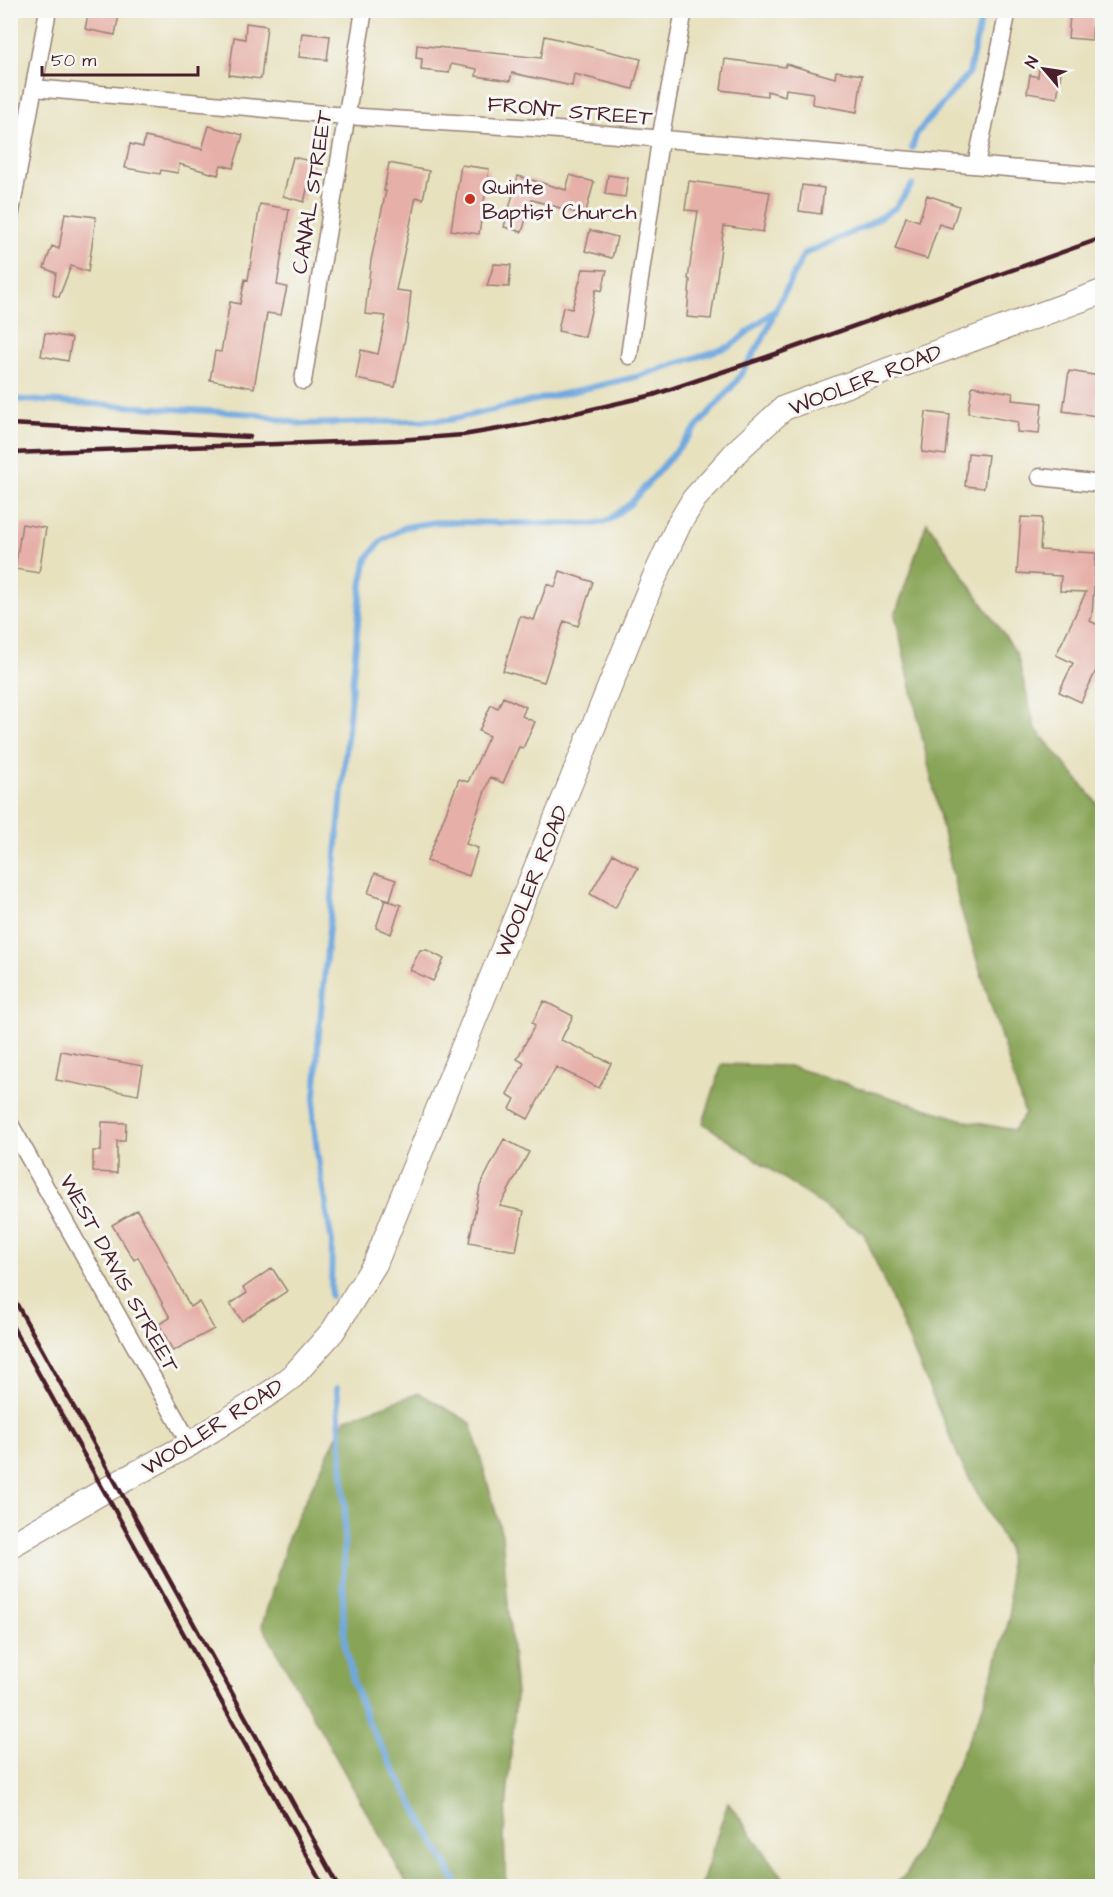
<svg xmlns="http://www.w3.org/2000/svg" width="1113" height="1897" font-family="'Architects Daughter',sans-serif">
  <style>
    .forest { fill: #88a457; stroke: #696241; stroke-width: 1.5 }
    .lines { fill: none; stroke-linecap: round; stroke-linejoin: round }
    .stream { stroke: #70a8df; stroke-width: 6 }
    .building { fill: #e6b0a9 }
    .street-casing { stroke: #988074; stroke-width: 19 }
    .secondary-casing { stroke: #988074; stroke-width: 26 }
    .street { stroke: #fff; stroke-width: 16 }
    .secondary { stroke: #fff; stroke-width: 24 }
    .rail { stroke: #4a1f2b; stroke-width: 4.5 }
    .poi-dot { fill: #c8321e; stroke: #f6f6f2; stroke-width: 2 }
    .labels { text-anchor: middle; stroke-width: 6; stroke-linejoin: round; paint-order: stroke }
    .street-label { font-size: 22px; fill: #4a1f2b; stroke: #f6f6f2 }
    .poi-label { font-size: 22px; fill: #4a1f2b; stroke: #f6f6f2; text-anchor: start }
  </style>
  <rect width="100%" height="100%" fill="#f6f6f2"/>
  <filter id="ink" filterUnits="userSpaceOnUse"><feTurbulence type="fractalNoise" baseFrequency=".0167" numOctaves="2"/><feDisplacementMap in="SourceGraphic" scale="12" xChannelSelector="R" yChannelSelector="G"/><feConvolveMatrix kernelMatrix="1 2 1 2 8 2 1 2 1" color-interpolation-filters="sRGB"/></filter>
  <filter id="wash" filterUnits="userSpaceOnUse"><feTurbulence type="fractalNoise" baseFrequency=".008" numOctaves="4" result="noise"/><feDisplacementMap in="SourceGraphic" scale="24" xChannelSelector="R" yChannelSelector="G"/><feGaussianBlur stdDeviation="1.35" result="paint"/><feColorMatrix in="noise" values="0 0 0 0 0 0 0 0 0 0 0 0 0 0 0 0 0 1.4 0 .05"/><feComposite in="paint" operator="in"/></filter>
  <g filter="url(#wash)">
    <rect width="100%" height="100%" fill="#e7e1be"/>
    <!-- forest -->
    <path class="forest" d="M 927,522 L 1017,654 L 1035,728 L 1102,809 L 1102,1886 L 890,1886 L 906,1875 L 981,1712 L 1010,1617 L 1008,1549 L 962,1465 L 864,1234 L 703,1123 L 722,1064 L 789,1066 L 967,1121 L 1014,1130 L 1025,1114 L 959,903 L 895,615 Z
      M 419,1393 L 471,1423 L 502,1535 L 516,1695 L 504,1834 L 506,1886 L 408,1886 L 262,1625 L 290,1532 L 345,1419 Z
      M 728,1802 L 785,1880 L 799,1886 L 701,1886 Z"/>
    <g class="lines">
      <!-- stream -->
      <path class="stream" d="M 912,148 L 917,133 L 969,73 L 983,10
        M 10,399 L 256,414 L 301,424 L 449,420 L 636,377 L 731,346 L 773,311
        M 331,1296 L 332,1243 L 318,1159 L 313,1117 L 317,1073 L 318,1043 L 362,581 L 367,559 L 381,541 L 405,527 L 436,522 L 595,524 L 609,520 L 630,504 L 736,382 L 763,339 L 776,309 L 804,254 L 866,226 L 895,208 L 912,185
        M 337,1388 L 345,1504 L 343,1606 L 345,1645 L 354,1684 L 367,1720 L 458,1886"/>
    </g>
    <g id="blocks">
      <!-- building -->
      <path class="building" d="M 89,10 L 120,10 L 115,35 L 85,29 Z
        M 1070,15 L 1093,17 L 1092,40 L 1068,38 Z
        M 246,23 L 267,26 L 261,79 L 229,75 L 234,37 L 245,39 Z
        M 302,33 L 330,36 L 327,60 L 299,57 Z
        M 545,36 L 641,59 L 633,89 L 574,74 L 572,86 L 512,73 L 510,81 L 476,76 L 477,69 L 451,64 L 449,73 L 421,70 L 422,59 L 416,58 L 417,45 L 541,58 Z
        M 725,59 L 785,67 L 786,64 L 835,78 L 836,71 L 862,75 L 857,112 L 812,104 L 813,93 L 786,89 L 785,96 L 767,91 L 767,96 L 721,90 Z
        M 1039,69 L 1061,72 L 1057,98 L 1027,93 L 1030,75 L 1038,77 Z
        M 209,126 L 243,135 L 233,168 L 221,165 L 218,175 L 179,164 L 178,173 L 161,170 L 160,174 L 125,168 L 130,144 L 143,147 L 145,137 L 202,149 Z
        M 293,157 L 314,162 L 304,202 L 283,196 Z
        M 389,163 L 429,171 L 423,199 L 416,197 L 396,290 L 411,292 L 407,329 L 395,387 L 356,379 L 361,350 L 378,354 L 386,316 L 365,314 L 371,260 L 386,191 L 384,191 Z
        M 461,165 L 489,169 L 479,234 L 451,230 Z
        M 570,175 L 594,182 L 585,215 L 532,200 L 522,232 L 504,227 L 518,176 L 566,190 Z
        M 608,175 L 628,178 L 625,197 L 605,194 Z
        M 689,181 L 770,192 L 763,232 L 724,226 L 711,319 L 687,317 L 690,280 L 688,279 L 698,211 L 685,210 Z
        M 802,185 L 824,188 L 821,214 L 799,211 Z
        M 927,195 L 959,206 L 952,228 L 939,224 L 927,259 L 895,249 L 906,217 L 919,221 Z
        M 260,204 L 289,209 L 277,285 L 287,287 L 281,315 L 267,313 L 254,388 L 210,380 L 215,351 L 221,352 L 230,302 L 240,304 L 245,279 L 248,280 Z
        M 65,213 L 96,217 L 88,272 L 71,266 L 59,297 L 53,295 L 56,273 L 44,268 L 52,246 L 59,249 Z
        M 590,230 L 617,237 L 612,258 L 585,251 Z
        M 494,264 L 511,265 L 509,287 L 487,286 Z
        M 583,269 L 607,270 L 602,291 L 596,289 L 585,337 L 558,331 L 563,307 L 572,309 Z
        M 45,333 L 72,338 L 68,361 L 41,356 Z
        M 1069,371 L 1099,376 L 1096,416 L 1063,411 Z
        M 972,386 L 1013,393 L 1012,400 L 1042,403 L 1039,434 L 1017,432 L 1018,422 L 968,413 Z
        M 926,412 L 950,415 L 946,455 L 922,452 Z
        M 968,453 L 988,455 L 984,488 L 965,486 Z
        M 1021,517 L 1042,518 L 1040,550 L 1096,553 L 1092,616 L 1090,621 L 1102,627 L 1102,658 L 1081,702 L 1059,692 L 1073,663 L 1056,655 L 1086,592 L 1060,591 L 1061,576 L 1017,573 Z
        M 22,524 L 46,528 L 39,573 L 15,569 Z
        M 560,571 L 593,582 L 578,626 L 564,621 L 544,682 L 503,671 L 520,616 L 534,620 L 547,584 L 555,587 Z
        M 503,697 L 526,707 L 522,716 L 535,722 L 523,748 L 519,747 L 503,783 L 490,777 L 466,844 L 478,848 L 469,876 L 427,861 L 459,779 L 468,782 L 489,736 L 479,731 L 491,705 L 498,708 Z
        M 613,854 L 638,868 L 615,908 L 590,894 Z
        M 375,873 L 396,880 L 390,900 L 368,893 Z
        M 385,900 L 401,905 L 391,934 L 376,928 Z
        M 420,950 L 427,950 L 444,959 L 433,981 L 410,970 Z
        M 544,1001 L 573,1016 L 561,1040 L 611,1063 L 599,1088 L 556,1067 L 528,1119 L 510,1109 L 515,1099 L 507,1094 L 524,1063 L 517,1059 L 535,1025 L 532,1023 Z
        M 61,1051 L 143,1066 L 138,1095 L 56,1080 Z
        M 102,1122 L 126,1123 L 125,1141 L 117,1141 L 117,1173 L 93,1172 L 93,1151 L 101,1151 Z
        M 504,1139 L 529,1152 L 500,1206 L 524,1211 L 516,1251 L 469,1242 L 480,1186 Z
        M 137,1210 L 158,1245 L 190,1307 L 199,1302 L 214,1329 L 173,1351 L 159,1324 L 170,1318 L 138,1257 L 134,1260 L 112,1225 Z
        M 272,1268 L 287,1291 L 242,1321 L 230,1304 L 247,1293 L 243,1288 Z"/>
    </g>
  </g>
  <g filter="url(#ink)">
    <use href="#blocks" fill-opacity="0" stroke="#988074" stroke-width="1.5"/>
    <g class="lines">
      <defs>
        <path id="street" d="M 34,88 L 346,116 L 534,128 L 1102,176
          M 976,165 L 1008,10
          M 10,217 L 48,10
          M 629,356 L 660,140 L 684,10
          M 303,381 L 364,10
          M 1040,477 L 1102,484
          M 10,1124 L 190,1444"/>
        <path id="secondary" d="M 10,1546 L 102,1492 L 190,1444 L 276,1389 L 293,1376 L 333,1331 L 375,1264 L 651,585 L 679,524 L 694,499 L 739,449 L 784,408 L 1102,292"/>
      </defs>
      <!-- street casing -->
      <use href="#street" class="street-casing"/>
      <!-- secondary casing -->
      <use href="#secondary" class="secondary-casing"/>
      <!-- street -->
      <use href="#street" class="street"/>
      <!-- secondary -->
      <use href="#secondary" class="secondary"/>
      <!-- rail -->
      <path class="rail" d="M 10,424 L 250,437
        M 10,453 L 398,440 L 463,435 L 528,424 L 653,395 L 767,357 L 1102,238
        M 10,1292 L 339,1886
        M 10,1322 L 324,1886"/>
    </g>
  </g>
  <!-- markers -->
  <circle class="poi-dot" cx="470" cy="199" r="6"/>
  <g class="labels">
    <!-- street labels -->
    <g class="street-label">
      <text transform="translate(570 110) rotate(5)" y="8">FRONT STREET</text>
      <text transform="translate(311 192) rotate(-81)" y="8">CANAL STREET</text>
      <text transform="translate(865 379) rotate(-21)" y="8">WOOLER ROAD</text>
      <text transform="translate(531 881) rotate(-68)" y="8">WOOLER ROAD</text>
      <text transform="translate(120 1273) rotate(61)" y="8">WEST DAVIS STREET</text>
      <text transform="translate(212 1426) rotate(-32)" y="8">WOOLER ROAD</text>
    </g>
    <!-- poi labels -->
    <g class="poi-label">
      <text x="482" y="194">Quinte<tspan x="482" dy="25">Baptist Church</tspan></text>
    </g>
  </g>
  <!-- margin -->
  <rect width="1113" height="1897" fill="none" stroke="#f6f6f2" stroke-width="36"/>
  <!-- north arrow -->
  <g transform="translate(1044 69) rotate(299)" stroke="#f6f6f2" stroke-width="4.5" paint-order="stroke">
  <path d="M0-4.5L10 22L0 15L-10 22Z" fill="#4a1f2b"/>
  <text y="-9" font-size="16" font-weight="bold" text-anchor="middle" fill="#4a1f2b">N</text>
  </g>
  <!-- scale -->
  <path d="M42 66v9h156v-9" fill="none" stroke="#4a1f2b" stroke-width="3"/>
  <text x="51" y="66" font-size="18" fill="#4a1f2b" stroke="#f6f6f2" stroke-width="4.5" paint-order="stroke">50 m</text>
</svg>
